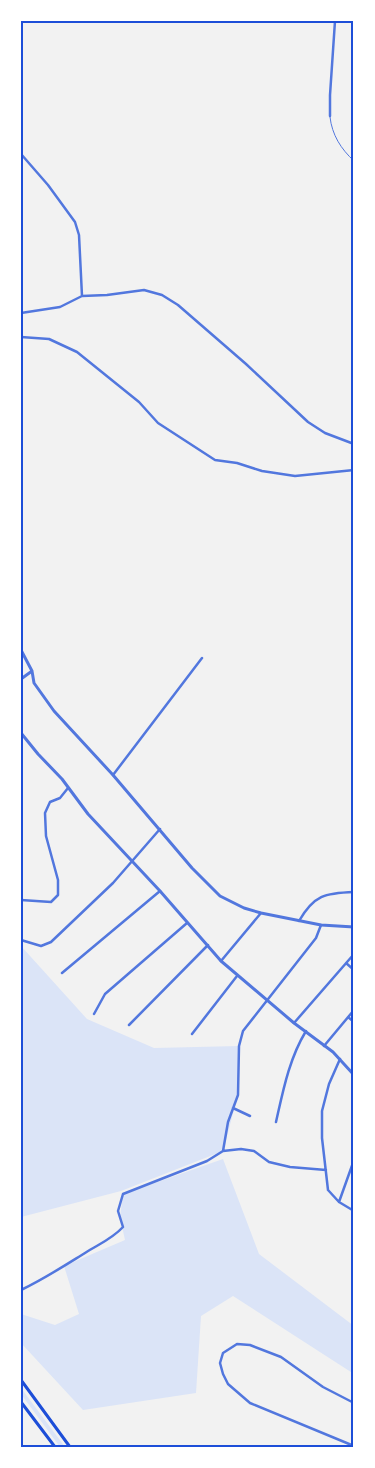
<svg xmlns="http://www.w3.org/2000/svg" width="375" height="1468" font-family="Lato,sans-serif">
  <style>
    .green { fill: #dbe4f7 }
    .lines { fill: none; stroke-linecap: round; stroke-linejoin: round }
    .service { stroke: #5277de; stroke-width: 1 }
    .minor { stroke: #5277de; stroke-width: 2.5 }
    .tertiary { stroke: #5277de; stroke-width: 3 }
    .secondary { stroke: #1d4ed8; stroke-width: 3 }
    .neatline { fill: none; stroke: #1d4ed8; stroke-width: 2 }
  </style>
  <rect width="100%" height="100%" fill="#f2f2f2"/>
  <!-- green -->
  <path class="green" d="M 21,946 L 87,1019 L 154,1048 L 239,1046 L 238,1095 L 223,1151 L 121,1191 L 21,1217 Z
    M 223,1159 L 259,1254 L 354,1326 L 354,1374 L 233,1296 L 201,1316 L 196,1393 L 83,1410 L 21,1343 L 21,1314 L 55,1325 L 79,1314 L 64,1266 L 125,1240 L 120,1217 L 123,1194 Z
    M 21,1388 L 65,1447 L 60,1447 L 21,1394 Z"/>
  <g class="lines">
    <!-- service -->
    <path class="service" d="M 330,117 C 332,135 341,149 354,161"/>
    <!-- minor -->
    <path class="minor" d="M 330,116 L 330,95 L 335,21
      M 21,154 L 48,185 L 75,222 L 79,235 L 82,296
      M 21,313 L 60,307 L 82,296 L 107,295 L 144,290 L 162,295 L 178,305 L 246,364 L 308,422 L 325,433 L 354,444
      M 21,337 L 49,339 L 77,352 L 139,402 L 158,423 L 215,460 L 237,463 L 262,471 L 295,476 L 354,470
      M 113,775 L 202,658
      M 21,900 L 51,902 L 58,895 L 58,880 L 46,836 L 45,813 L 50,802 L 60,798 L 68,788
      M 299,921 C 314,895 325,893 354,892
      M 21,940 L 41,946 L 51,942 L 113,883 L 160,829
      M 221,961 L 261,913
      M 346,963 L 354,970
      M 62,973 L 160,891
      M 94,1014 L 105,994 L 187,923
      M 348,1017 L 354,1022
      M 294,1023 L 354,954
      M 129,1025 L 208,945
      M 192,1034 L 237,976
      M 324,1046 L 354,1010
      M 340,1059 L 329,1084 L 322,1111 L 322,1138 L 328,1190 L 339,1202 L 354,1211
      M 233,1108 L 250,1116
      M 276,1122 C 283,1091 289,1059 306,1031
      M 223,1151 L 241,1149 L 254,1151 L 269,1162 L 290,1167 L 326,1170
      M 339,1202 L 354,1160
      M 21,1290 C 44,1279 64,1266 85,1253 C 99,1244 112,1239 123,1227 L 118,1211 L 123,1194 L 207,1161 L 223,1151 L 228,1122 L 238,1095 L 239,1046 L 243,1031 L 316,938 L 321,925
      M 354,1403 L 323,1387 L 281,1357 L 250,1345 L 237,1344 L 223,1353 L 220,1363 L 223,1374 L 228,1384 L 250,1403 L 354,1446"/>
    <!-- tertiary -->
    <path class="tertiary" d="M 21,650 L 32,671 L 34,683 L 54,711 L 113,775 L 192,868 L 220,896 L 244,908 L 261,913 L 321,925 L 354,927
      M 21,679 L 32,671
      M 21,733 L 38,754 L 62,779 L 88,814 L 160,891 L 221,961 L 294,1023 L 333,1052 L 354,1075"/>
    <!-- secondary -->
    <path class="secondary" d="M 21,1380 L 70,1447
      M 21,1402 L 55,1447"/>
  </g>
  <!-- border -->
  <rect width="375" height="1468" fill="none" stroke="#ffffff" stroke-width="45"/>
  <rect x="22" y="22" width="330" height="1424" class="neatline"/>
</svg>
